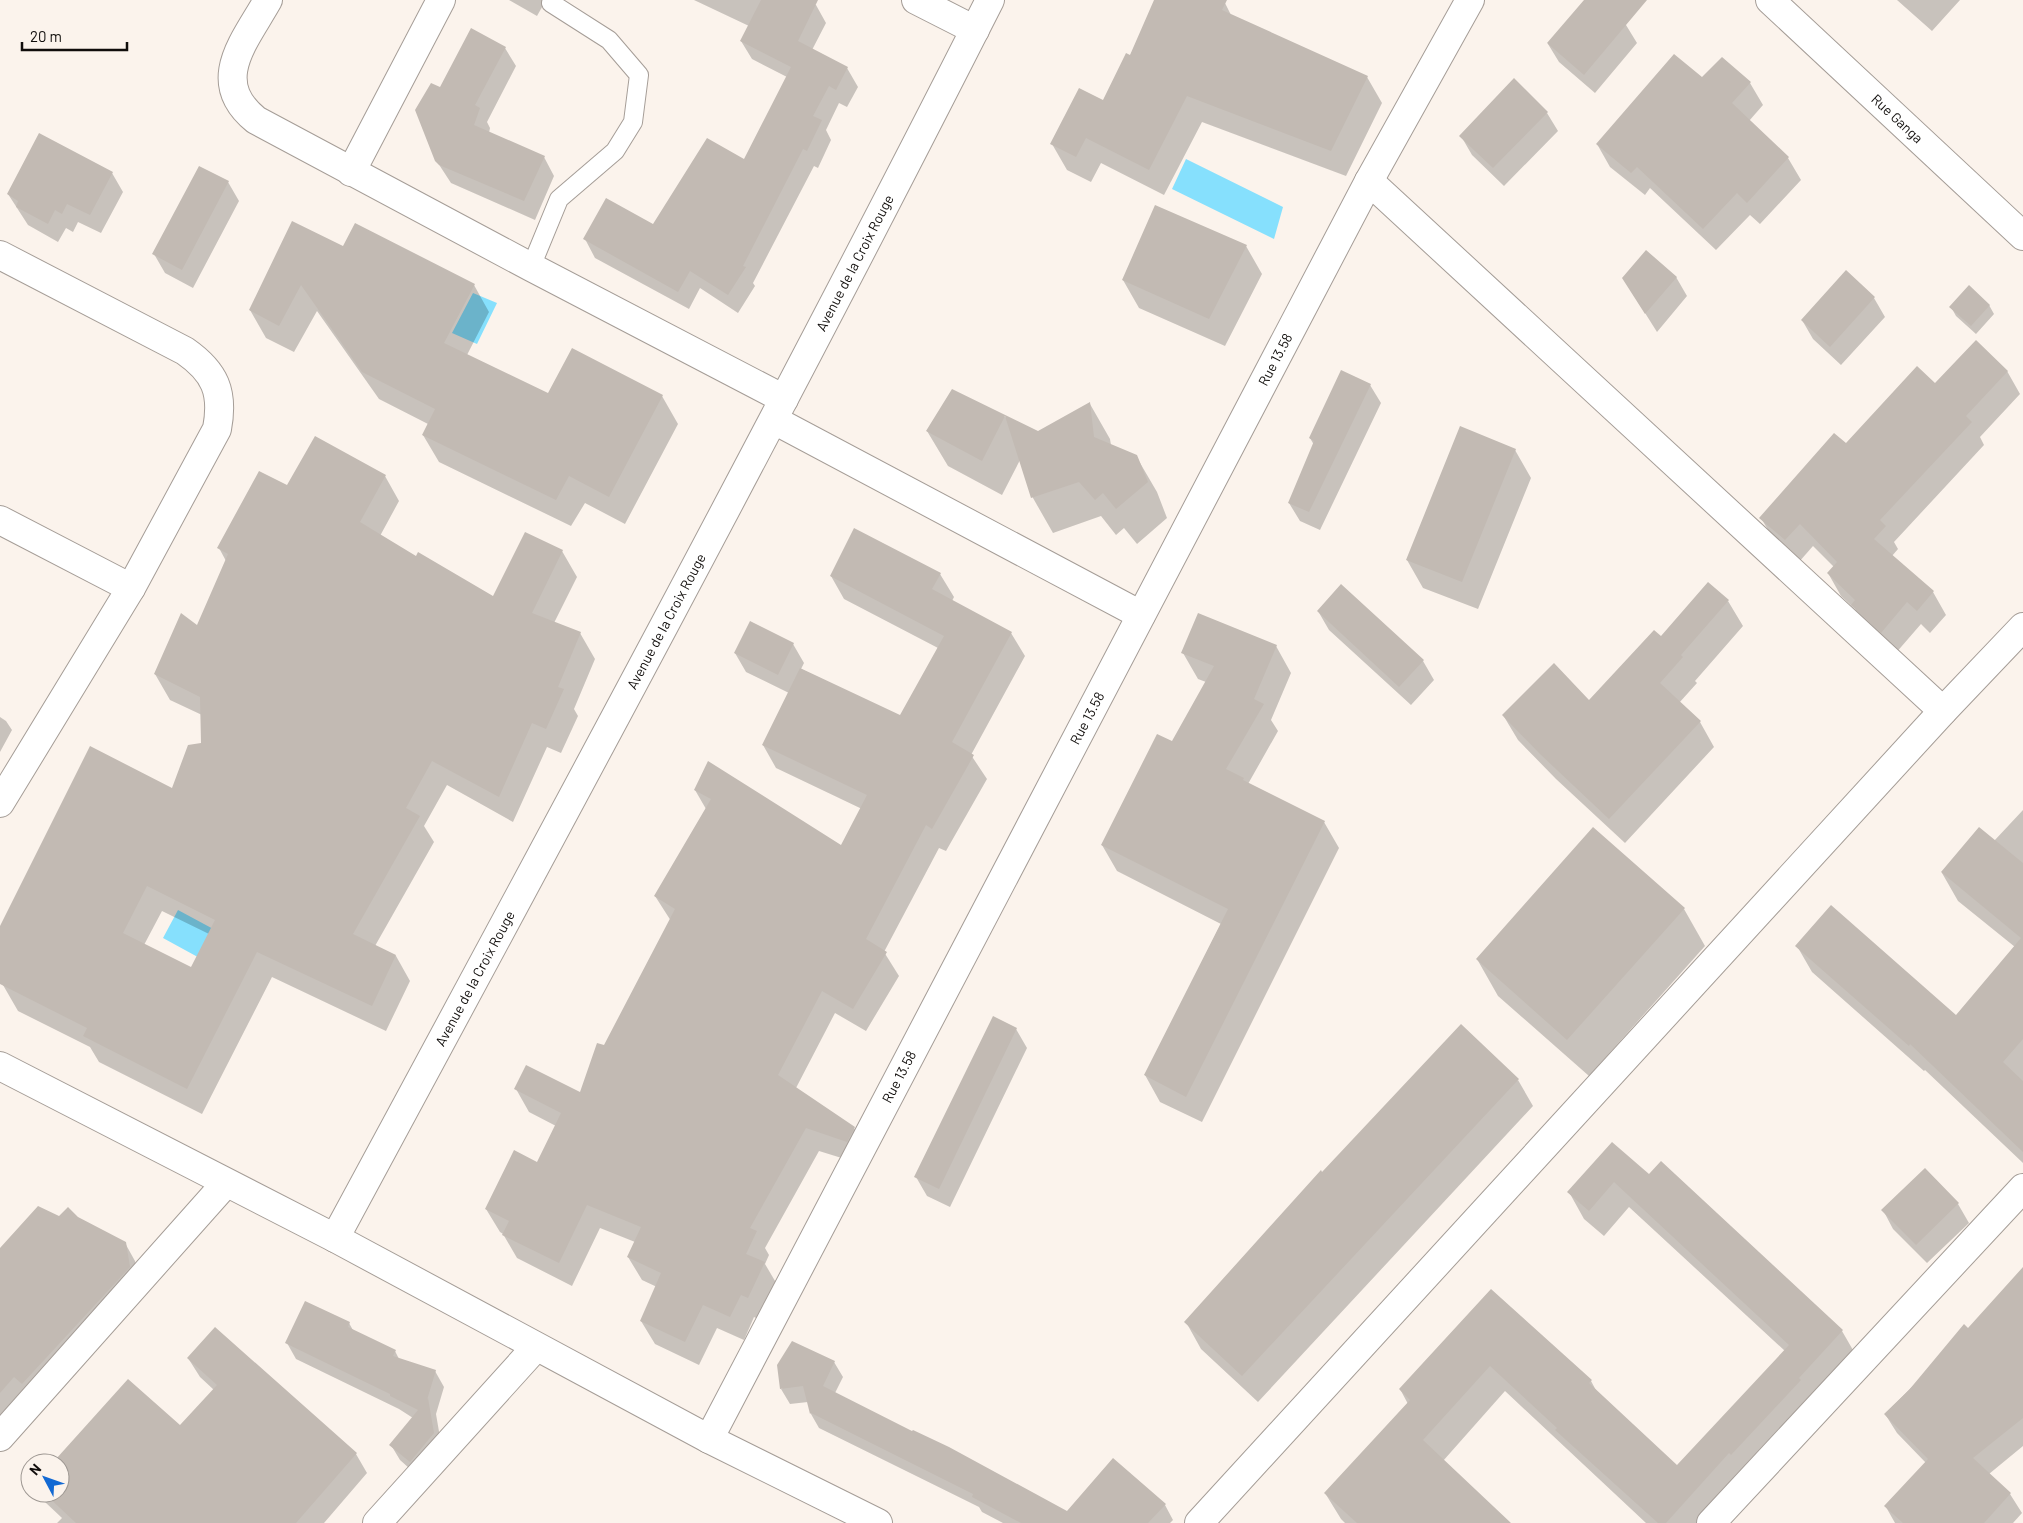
<svg xmlns="http://www.w3.org/2000/svg" width="2023" height="1523" font-family="Barlow,sans-serif">
  <style>
    .water { fill: #86e0fd }
    .shadow { fill: #0003; fill-rule: evenodd }
    .building { fill: #c2bab3; fill-rule: evenodd }
    .lines { fill: none; stroke-linecap: round; stroke-linejoin: round }
    .lane-casing { stroke: #a59d97; stroke-width: 20 }
    .street-casing { stroke: #a59d97; stroke-width: 30 }
    .secondary-casing { stroke: #a59d97; stroke-width: 30 }
    .lane { stroke: #fff; stroke-width: 18 }
    .street { stroke: #fff; stroke-width: 28 }
    .secondary { stroke: #fff; stroke-width: 28 }
    .labels { text-anchor: middle; stroke-width: 4.5; stroke-linejoin: round; paint-order: stroke }
    .street-label { font-size: 14px; fill: #100d0b; stroke: #fbf3ec }
  </style>
  <rect width="100%" height="100%" fill="#fbf3ec"/>
  <!-- water -->
  <path class="water" d="M 1186,159 L 1283,207 L 1274,239 L 1172,189 Z
    M 473,293 L 497,303 L 477,344 L 452,333 Z
    M 178,910 L 243,945 L 227,973 L 163,938 Z"/>
  <!-- shadow -->
  <path class="shadow" d="M 509,0 L 546,0 L 537,16 Z
    M 694,0 L 806,0 L 816,5 L 826,23 L 812,50 L 847,68 L 858,87 L 847,107 L 839,103 L 826,130 L 831,140 L 818,168 L 814,166 L 753,283 L 755,286 L 738,313 L 700,288 L 689,309 L 595,258 L 585,239 L 653,226 L 745,161 L 787,77 L 752,59 L 741,41 L 749,26 Z
    M 1156,0 L 1217,0 L 1225,3 L 1231,15 L 1367,77 L 1382,103 L 1346,176 L 1202,122 L 1164,195 L 1101,163 L 1091,182 L 1067,170 L 1052,144 L 1103,101 L 1130,56 Z
    M 1585,0 L 1598,0 L 1626,25 L 1637,43 L 1595,93 L 1559,62 L 1548,44 Z
    M 1897,0 L 1960,0 L 1932,31 Z
    M 505,48 L 516,66 L 487,122 L 490,128 L 489,133 L 544,157 L 554,176 L 535,220 L 451,183 L 436,160 L 440,89 Z
    M 1702,79 L 1750,83 L 1763,105 L 1749,121 L 1788,158 L 1801,180 L 1760,224 L 1750,215 L 1716,250 L 1650,188 L 1645,195 L 1610,167 L 1597,144 Z
    M 1547,113 L 1558,131 L 1504,186 L 1472,155 L 1461,136 Z
    M 112,173 L 123,192 L 101,233 L 78,222 L 73,232 L 66,228 L 58,242 L 28,225 L 8,194 Z
    M 228,182 L 239,201 L 193,288 L 165,273 L 154,254 Z
    M 1155,207 L 1246,246 L 1262,274 L 1225,346 L 1139,308 L 1123,280 Z
    M 343,248 L 474,285 L 489,312 L 467,355 L 549,395 L 662,396 L 678,424 L 625,524 L 585,503 L 571,526 L 439,462 L 423,435 L 428,424 L 379,399 L 317,311 L 294,352 L 266,338 L 250,310 Z
    M 1846,272 L 1874,298 L 1885,317 L 1841,365 L 1813,339 L 1802,320 Z
    M 1676,277 L 1687,296 L 1657,332 L 1623,278 Z
    M 1989,305 L 1994,314 L 1976,334 L 1956,316 L 1951,307 Z
    M 2007,371 L 2020,394 L 1980,437 L 1984,445 L 1894,542 L 1898,549 L 1892,556 L 1933,592 L 1946,615 L 1930,633 L 1921,624 L 1895,654 L 1865,628 L 1855,609 L 1841,596 L 1828,573 L 1834,567 L 1813,546 L 1799,562 L 1774,540 L 1761,518 L 1847,445 L 1935,385 Z
    M 1370,385 L 1381,403 L 1320,530 L 1300,521 L 1289,503 L 1314,445 L 1310,438 Z
    M 952,391 L 1038,433 L 1090,404 L 1110,439 L 1111,445 L 1136,456 L 1157,492 L 1167,518 L 1137,544 L 1124,528 L 1116,535 L 1101,516 L 1053,533 L 1033,498 L 1020,460 L 1002,495 L 948,466 L 927,431 Z
    M 1515,450 L 1531,478 L 1478,609 L 1423,588 L 1407,560 Z
    M 385,476 L 399,501 L 380,536 L 416,558 L 494,598 L 562,551 L 577,577 L 554,623 L 580,633 L 595,659 L 574,709 L 578,716 L 561,753 L 547,747 L 513,822 L 447,785 L 424,826 L 434,842 L 375,946 L 396,956 L 410,981 L 386,1031 L 272,977 L 202,1114 L 99,1062 L 90,1047 L 18,1011 L 3,985 L 0,974 L 0,929 L 173,790 L 202,744 L 202,715 L 170,700 L 155,674 L 197,627 L 226,561 L 219,548 L 288,487 ZM 162,911 L 209,934 L 192,969 L 144,945 Z
    M 940,574 L 954,597 L 952,601 L 1011,633 L 1025,656 L 971,755 L 987,779 L 946,851 L 939,848 L 884,952 L 899,976 L 866,1031 L 835,1013 L 796,1088 L 854,1128 L 868,1151 L 861,1164 L 819,1151 L 765,1248 L 769,1255 L 765,1264 L 778,1286 L 762,1321 L 754,1317 L 744,1340 L 717,1328 L 699,1365 L 655,1344 L 641,1321 L 657,1287 L 642,1280 L 628,1257 L 635,1242 L 600,1228 L 572,1286 L 517,1258 L 503,1234 L 500,1232 L 486,1209 L 538,1163 L 556,1126 L 529,1112 L 516,1089 L 580,1094 L 671,921 L 655,896 L 706,809 L 695,790 L 842,847 L 862,809 L 776,768 L 763,745 L 789,693 L 746,672 L 735,653 L 793,644 L 804,663 L 801,669 L 901,717 L 938,648 L 844,599 L 831,576 Z
    M 1728,601 L 1743,626 L 1695,681 L 1697,683 L 1679,703 L 1700,722 L 1714,747 L 1625,843 L 1556,779 L 1518,740 L 1503,715 L 1589,702 L 1661,638 Z
    M 1318,611 L 1423,661 L 1434,680 L 1411,705 L 1329,630 Z
    M 1276,646 L 1291,673 L 1271,720 L 1278,731 L 1248,784 L 1324,822 L 1339,848 L 1202,1122 L 1160,1102 L 1145,1075 L 1221,924 L 1117,871 L 1102,845 L 1173,743 L 1206,682 L 1198,679 L 1183,653 Z
    M 0,717 L 6,721 L 12,730 L 0,752 Z
    M 2023,810 L 2023,1163 L 1925,1070 L 1924,1071 L 1812,972 L 1797,946 L 1956,1016 L 2015,947 L 1958,901 L 1942,873 L 1994,841 Z
    M 1684,909 L 1705,946 L 1589,1076 L 1498,996 L 1477,959 Z
    M 1016,1029 L 1027,1048 L 950,1207 L 927,1196 L 916,1177 Z
    M 1518,1080 L 1533,1106 L 1258,1402 L 1201,1349 L 1186,1322 L 1322,1173 Z
    M 1612,1143 L 1649,1176 L 1661,1163 L 1842,1331 L 1857,1357 L 1704,1523 L 1646,1523 L 1505,1391 L 1443,1461 L 1509,1523 L 1345,1523 L 1341,1519 L 1325,1493 L 1408,1404 L 1400,1389 L 1491,1290 L 1591,1381 L 1598,1394 L 1677,1467 L 1785,1351 L 1629,1207 L 1604,1236 L 1584,1219 L 1569,1192 Z
    M 1958,1204 L 1969,1223 L 1927,1263 L 1893,1229 L 1883,1210 Z
    M 59,1218 L 77,1218 L 125,1243 L 135,1261 L 139,1284 L 0,1441 L 0,1254 Z
    M 2023,1269 L 2023,1446 L 1989,1474 L 2010,1494 L 2022,1513 L 2013,1523 L 1895,1523 L 1886,1507 L 1926,1463 L 1897,1433 L 1885,1414 L 1968,1330 Z
    M 349,1323 L 354,1332 L 395,1351 L 399,1359 L 435,1371 L 444,1387 L 436,1414 L 442,1449 L 419,1477 L 400,1460 L 391,1445 L 413,1418 L 399,1409 L 296,1359 L 287,1343 Z
    M 188,1358 L 356,1454 L 367,1473 L 324,1523 L 57,1523 L 62,1518 L 45,1502 L 40,1493 L 60,1493 L 60,1463 L 51,1463 L 180,1427 L 214,1390 L 200,1377 Z
    M 834,1362 L 843,1377 L 835,1393 L 1067,1513 L 1165,1505 L 1173,1520 L 1170,1523 L 1003,1523 L 982,1512 L 979,1507 L 819,1428 L 811,1414 L 808,1402 L 790,1404 L 781,1389 Z"/>
  <!-- building -->
  <path class="building" d="M 761,0 L 818,0 L 798,41 L 848,67 L 836,90 L 829,86 L 813,116 L 822,120 L 807,151 L 803,149 L 743,266 L 746,267 L 728,295 L 690,271 L 678,292 L 583,239 L 606,198 L 653,224 L 707,138 L 744,159 L 791,67 L 740,41 Z
    M 1154,0 L 1227,0 L 1222,10 L 1368,76 L 1331,151 L 1187,96 L 1149,170 L 1086,138 L 1076,157 L 1050,144 L 1079,88 L 1103,100 L 1126,53 L 1130,55 Z
    M 1584,0 L 1647,0 L 1584,75 L 1547,43 Z
    M 471,28 L 506,47 L 475,105 L 480,108 L 474,125 L 545,156 L 524,201 L 439,165 L 435,161 L 415,110 L 431,83 L 440,87 Z
    M 1674,54 L 1702,77 L 1722,57 L 1751,82 L 1732,103 L 1789,157 L 1747,203 L 1737,193 L 1703,229 L 1637,167 L 1631,173 L 1596,144 Z
    M 1514,78 L 1548,112 L 1493,168 L 1459,136 Z
    M 39,133 L 113,172 L 90,215 L 67,204 L 62,214 L 55,210 L 48,224 L 16,207 L 18,201 L 7,194 Z
    M 199,166 L 229,181 L 182,270 L 152,254 Z
    M 1155,205 L 1247,245 L 1209,319 L 1122,280 Z
    M 292,221 L 343,246 L 355,223 L 475,284 L 444,343 L 548,393 L 572,348 L 663,395 L 609,497 L 569,476 L 556,500 L 422,435 L 435,409 L 362,372 L 301,285 L 279,326 L 249,310 Z
    M 1646,250 L 1677,277 L 1645,314 L 1622,278 Z
    M 1846,270 L 1875,297 L 1830,347 L 1801,320 Z
    M 1969,285 L 1990,305 L 1971,326 L 1949,307 Z
    M 1976,340 L 2008,371 L 1966,416 L 1972,422 L 1880,520 L 1886,526 L 1874,539 L 1934,591 L 1917,611 L 1907,602 L 1881,633 L 1851,605 L 1855,600 L 1827,573 L 1837,562 L 1800,524 L 1785,540 L 1759,518 L 1834,433 L 1846,443 L 1917,366 L 1935,383 Z
    M 1341,370 L 1371,384 L 1309,512 L 1288,503 L 1314,441 L 1309,438 Z
    M 952,389 L 1038,431 L 1090,402 L 1094,437 L 1137,455 L 1148,482 L 1116,509 L 1103,493 L 1095,500 L 1079,482 L 1031,498 L 1005,416 L 982,461 L 926,431 Z
    M 1460,426 L 1516,449 L 1462,582 L 1406,560 Z
    M 315,436 L 386,475 L 360,522 L 416,556 L 418,552 L 493,596 L 525,532 L 563,550 L 532,613 L 581,632 L 558,687 L 564,689 L 546,729 L 532,723 L 499,797 L 432,761 L 406,808 L 420,816 L 353,934 L 396,955 L 372,1006 L 257,952 L 187,1089 L 83,1036 L 87,1028 L 0,984 L 0,926 L 90,746 L 172,788 L 188,745 L 201,743 L 200,697 L 154,674 L 181,613 L 197,625 L 228,554 L 217,548 L 259,471 L 287,485 ZM 147,886 L 215,920 L 191,967 L 123,933 Z
    M 854,528 L 941,573 L 932,589 L 1012,632 L 952,742 L 974,755 L 932,829 L 926,825 L 866,939 L 887,952 L 853,1009 L 822,991 L 778,1075 L 855,1127 L 847,1142 L 806,1128 L 750,1228 L 757,1231 L 746,1254 L 765,1262 L 748,1298 L 741,1295 L 730,1317 L 703,1305 L 685,1342 L 640,1321 L 661,1273 L 627,1257 L 641,1227 L 587,1205 L 559,1263 L 502,1235 L 509,1221 L 485,1209 L 514,1150 L 537,1162 L 561,1113 L 514,1089 L 526,1065 L 580,1092 L 597,1043 L 604,1045 L 675,909 L 654,896 L 711,799 L 694,790 L 708,761 L 841,845 L 867,795 L 762,745 L 800,668 L 900,715 L 944,636 L 830,576 Z
    M 1708,582 L 1729,600 L 1681,655 L 1683,657 L 1660,683 L 1701,721 L 1609,819 L 1540,754 L 1502,715 L 1554,663 L 1589,700 L 1654,630 L 1661,636 Z
    M 1341,584 L 1424,660 L 1399,687 L 1317,611 Z
    M 1198,613 L 1277,645 L 1254,699 L 1264,704 L 1226,769 L 1244,778 L 1243,780 L 1325,821 L 1186,1097 L 1144,1075 L 1228,909 L 1101,845 L 1157,734 L 1172,741 L 1214,666 L 1181,653 Z
    M 750,621 L 794,643 L 778,675 L 734,653 Z
    M 1593,827 L 1685,908 L 1567,1040 L 1476,959 Z
    M 1979,827 L 2023,863 L 2023,1039 L 2003,1062 L 2023,1081 L 2023,1152 L 1910,1044 L 1909,1046 L 1795,946 L 1831,905 L 1956,1015 L 2021,938 L 1941,872 Z
    M 993,1016 L 1017,1028 L 939,1189 L 914,1177 Z
    M 1461,1024 L 1519,1079 L 1242,1376 L 1184,1322 L 1321,1170 L 1322,1172 Z
    M 1612,1142 L 1649,1174 L 1661,1161 L 1843,1330 L 1799,1378 L 1801,1380 L 1731,1455 L 1729,1453 L 1666,1523 L 1658,1523 L 1555,1430 L 1557,1428 L 1490,1366 L 1423,1440 L 1511,1523 L 1357,1523 L 1324,1493 L 1410,1400 L 1399,1389 L 1491,1289 L 1592,1380 L 1589,1383 L 1677,1465 L 1789,1345 L 1614,1182 L 1589,1211 L 1567,1192 Z
    M 1925,1168 L 1959,1203 L 1916,1245 L 1881,1210 Z
    M 38,1206 L 59,1216 L 68,1207 L 78,1217 L 126,1242 L 130,1267 L 22,1384 L 14,1377 L 0,1393 L 0,1248 Z
    M 2023,1267 L 2023,1418 L 1973,1458 L 2011,1493 L 1984,1523 L 1903,1523 L 1884,1506 L 1928,1459 L 1884,1414 L 1909,1390 L 1964,1324 L 1968,1328 Z
    M 305,1301 L 350,1322 L 348,1327 L 396,1350 L 393,1356 L 436,1370 L 427,1400 L 428,1398 L 434,1433 L 410,1462 L 389,1445 L 418,1410 L 390,1396 L 390,1394 L 285,1343 Z
    M 215,1327 L 357,1453 L 296,1523 L 76,1523 L 44,1493 L 60,1493 L 60,1463 L 49,1463 L 54,1457 L 56,1459 L 128,1379 L 180,1425 L 217,1385 L 187,1358 Z
    M 792,1341 L 835,1361 L 823,1386 L 912,1431 L 913,1430 L 949,1447 L 1067,1511 L 1113,1458 L 1166,1504 L 1148,1523 L 1021,1523 L 972,1497 L 973,1494 L 811,1413 L 810,1414 L 803,1386 L 780,1389 L 777,1365 Z"/>
  <g class="lines">
    <defs>
      <path id="lane" d="M 531,267 L 559,199 L 615,151 L 633,122 L 639,75 L 609,40 L 551,3"/>
      <g id="street">
        <path d="M 268,0 C 245,41 208,81 256,120 L 531,267 L 784,399"/>
        <path d="M 916,0 L 975,30"/>
        <path id="s1" d="M 1770,0 L 2023,236"/>
        <path d="M 351,172 L 441,0"/>
        <path d="M 1369,181 L 1943,711"/>
        <path d="M 0,255 L 185,351 C 215,372 224,392 217,429 L 131,588 L 0,803"/>
        <path d="M 774,420 L 1141,615"/>
        <path d="M 0,520 L 131,588"/>
        <path d="M 0,1437 L 226,1183"/>
        <path id="s2" d="M 709,1439 L 1369,181 L 1470,0"/>
        <path d="M 377,1523 L 536,1347"/>
        <path d="M 1199,1523 L 1943,711 L 2023,627"/>
        <path d="M 1711,1523 L 2023,1188"/>
      </g>
      <g id="secondary">
        <path d="M 0,1066 L 335,1238 L 709,1439 L 878,1523"/>
        <path id="s3" d="M 335,1238 C 557,827 779,416 990,0"/>
      </g>
    </defs>
    <!-- lane casing -->
    <use href="#lane" class="lane-casing"/>
    <!-- street casing -->
    <use href="#street" class="street-casing"/>
    <!-- secondary casing -->
    <use href="#secondary" class="secondary-casing"/>
    <!-- lane -->
    <use href="#lane" class="lane"/>
    <!-- street -->
    <use href="#street" class="street"/>
    <!-- secondary -->
    <use href="#secondary" class="secondary"/>
  </g>
  <g class="labels">
    <!-- street labels -->
    <g class="street-label">
      <text dy="5" stroke="none"><textPath href="#s1" startOffset="174">Rue Ganga</textPath></text>
      <text dy="5" stroke="none"><textPath href="#s3" startOffset="1105">Avenue de la Croix Rouge</textPath></text>
      <text dy="5" stroke="none"><textPath href="#s2" startOffset="1219">Rue 13.58</textPath></text>
      <text dy="5" stroke="none"><textPath href="#s3" startOffset="700">Avenue de la Croix Rouge</textPath></text>
      <text dy="5" stroke="none"><textPath href="#s2" startOffset="814">Rue 13.58</textPath></text>
      <text dy="5" stroke="none"><textPath href="#s3" startOffset="295">Avenue de la Croix Rouge</textPath></text>
      <text dy="5" stroke="none"><textPath href="#s2" startOffset="409">Rue 13.58</textPath></text>
    </g>
  </g>
  <!-- north arrow -->
  <g transform="translate(45 1478) rotate(311)"><circle r="24" fill="#fbf3ec" stroke="#9d9792"/>
  <path d="M0-4L9 19L0 12L-9 19Z" fill="#1269d3"/>
  <text y="-8" font-size="14" font-weight="bold" text-anchor="middle" fill="#100d0b">N</text>
  </g>
  <!-- scale -->
  <path d="M22 42v8h105v-8" fill="none" stroke="#100d0b" stroke-width="2.5"/>
  <text x="30" y="42" font-size="15" fill="#100d0b" stroke="#fbf3ec" stroke-width="4" paint-order="stroke">20 m</text>
</svg>
